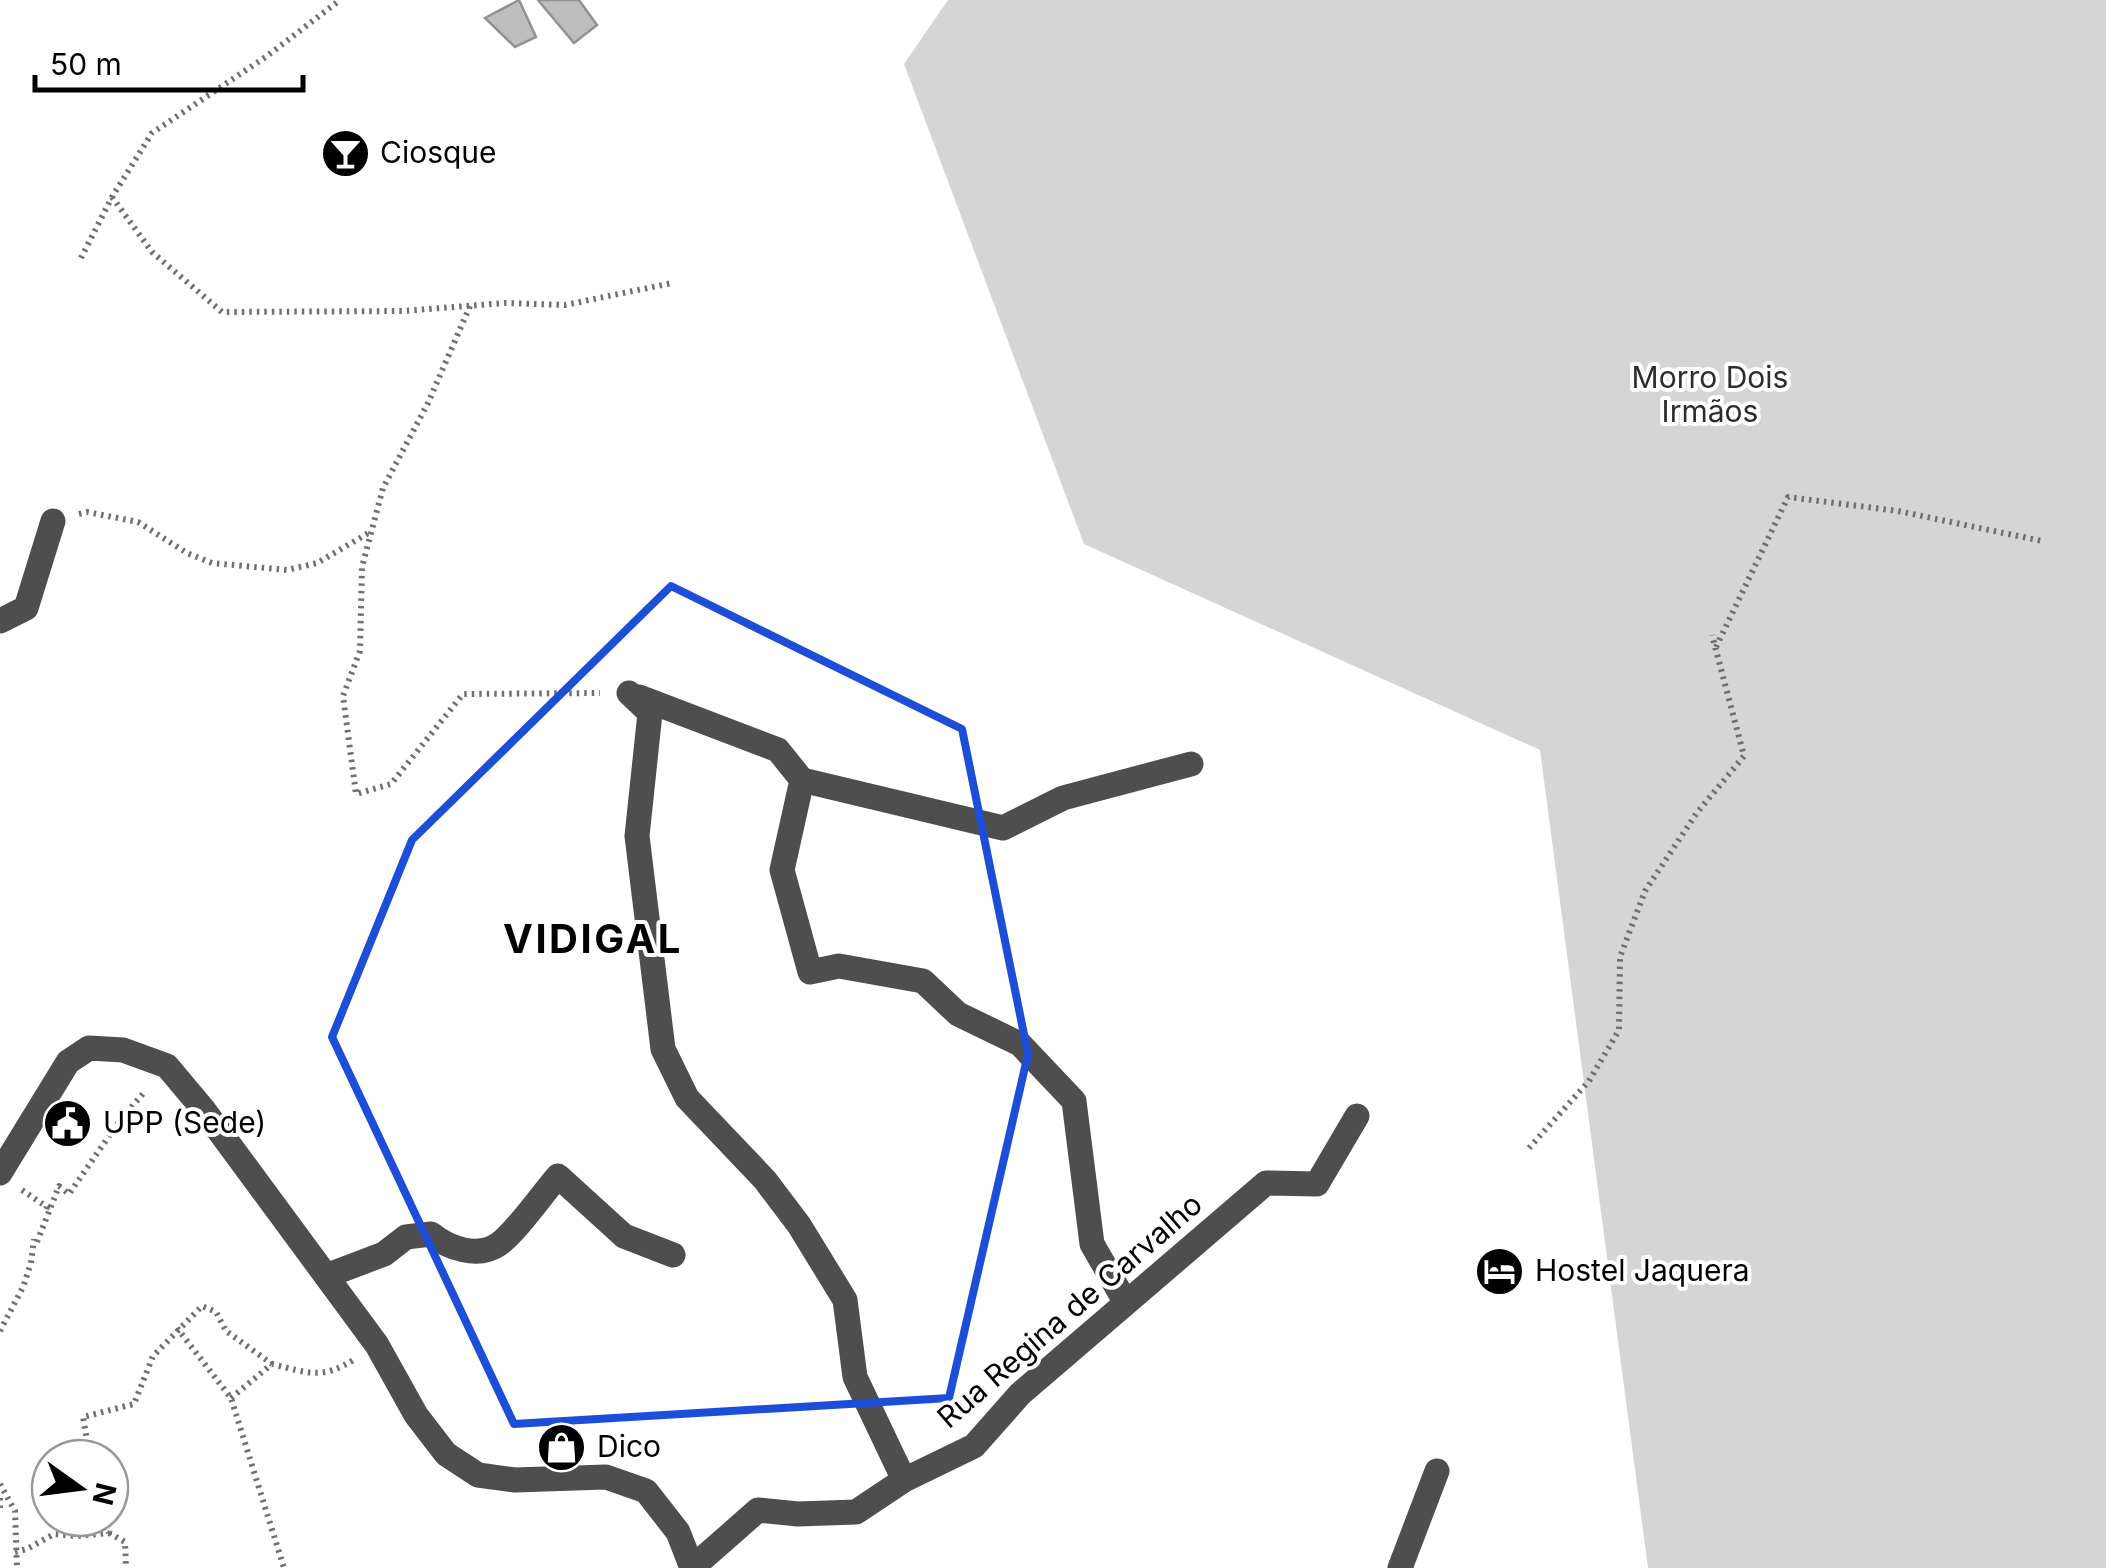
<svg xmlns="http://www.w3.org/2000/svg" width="2106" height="1568" font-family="Inter,sans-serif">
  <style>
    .green { fill: #d5d5d5 }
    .building { fill: #bebebe; stroke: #929292; stroke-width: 2.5 }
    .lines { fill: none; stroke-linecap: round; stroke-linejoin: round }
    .path { stroke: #707070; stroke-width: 6; stroke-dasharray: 2.5 5; stroke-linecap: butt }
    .minor { stroke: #4e4e4e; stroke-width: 25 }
    .marked { fill: none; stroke: #1d4ed8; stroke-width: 8; stroke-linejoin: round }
    .labels { text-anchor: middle; stroke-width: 8; stroke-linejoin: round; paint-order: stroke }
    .poi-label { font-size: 30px; fill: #000; stroke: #fff; text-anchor: start }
    .park-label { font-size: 30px; fill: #2c2c2c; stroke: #fff }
    .street-label { font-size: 30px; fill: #000; stroke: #fff }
    .district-label { font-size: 40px; font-weight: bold; letter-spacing: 2.5px; fill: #000; stroke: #fff }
  </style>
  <rect width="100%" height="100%" fill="#fff"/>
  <!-- green -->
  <path class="green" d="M 948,0 L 2106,0 L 2106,1568 L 1648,1568 L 1540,750 L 1084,544 L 904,64 Z"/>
  <!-- building -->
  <path class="building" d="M 519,0 L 536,37 L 515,47 L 485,18 Z
    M 538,0 L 579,0 L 597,25 L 574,43 Z"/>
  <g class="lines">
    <!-- path -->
    <path class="path" d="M 112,197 L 152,252 L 222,312 L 403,311 L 505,303 L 565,305 L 672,283
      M 81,258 L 112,197 L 152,133 L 267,56 L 340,0
      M 470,306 L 428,403 L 383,488 L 362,567 L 360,651 L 343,696 L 356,794 L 391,784 L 463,694 L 600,693
      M 79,514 L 87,512 L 138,522 L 187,553 L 212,563 L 287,570 L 317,563 L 372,531
      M 1716,647 L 1788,497 L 1898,511 L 2042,541
      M 1529,1148 L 1589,1081 L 1619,1030 L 1620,957 L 1645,891 L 1696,814 L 1744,756 L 1712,635
      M 22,1190 L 47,1207 L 44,1213
      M 37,1242 L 59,1186 L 69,1194 L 118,1123 L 146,1090
      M 177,1328 L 231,1398 L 284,1568
      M 0,1331 L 23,1287 L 31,1263 L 34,1239
      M 231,1398 L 272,1364 C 308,1373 322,1380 355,1359
      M 90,1458 L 83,1417 L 134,1404 L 153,1356 L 202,1306 L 216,1312 L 226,1331 L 272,1364
      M 0,1484 L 15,1511 L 17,1568
      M 0,1498 L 0,1508
      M 109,1533 L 125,1542 L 126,1568
      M 15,1552 L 27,1549 L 54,1534 L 77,1536 L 109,1533 L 104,1518"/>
    <!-- minor -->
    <path class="minor" d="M 0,621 L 26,608 L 53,521
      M 629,693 L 650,713 L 637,836 L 663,1049 L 687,1098 L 765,1180 L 799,1225 L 845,1300 L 855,1377 L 904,1480
      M 639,697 L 778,750 L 802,780 L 1003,828 L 1063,798 L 1191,764
      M 802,780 L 782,870 L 810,972 L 839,966 L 923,981 L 958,1014 L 1020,1044 L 1074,1101 L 1092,1244 L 1126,1303
      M 0,1173 L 68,1062 L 89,1048 L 123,1050 L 167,1066 L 203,1109 L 377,1345 L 416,1415 L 446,1454 L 478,1475 L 515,1480 L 606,1477 L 646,1491 L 678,1532 L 692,1568
      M 326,1276 L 384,1254 L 406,1237 L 431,1234 C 448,1248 478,1259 499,1244 C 516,1232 543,1193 558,1176 L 624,1236 L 673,1255
      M 692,1568 L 758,1510 L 798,1514 L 856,1512 L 904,1480 L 974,1446 L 1020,1394 L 1266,1183 L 1317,1184 L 1357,1116
      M 1400,1568 L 1437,1471"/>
  </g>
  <!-- marked area -->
  <path class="marked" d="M 671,586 L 962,729 L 1028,1054 L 949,1398 L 514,1424 L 332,1037 L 412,840 Z"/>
  <!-- icons -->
  <defs>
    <symbol id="bar-disc" viewBox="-11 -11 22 22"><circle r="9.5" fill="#000" stroke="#fff"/><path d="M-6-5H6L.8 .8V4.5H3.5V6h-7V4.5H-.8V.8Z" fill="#fff"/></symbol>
    <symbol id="civic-disc" viewBox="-11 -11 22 22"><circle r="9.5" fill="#000" stroke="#fff"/><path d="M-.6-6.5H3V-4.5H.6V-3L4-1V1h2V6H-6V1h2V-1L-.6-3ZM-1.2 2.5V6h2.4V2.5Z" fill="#fff"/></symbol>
    <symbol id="hotel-disc" viewBox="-11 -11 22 22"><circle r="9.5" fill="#000" stroke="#fff"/><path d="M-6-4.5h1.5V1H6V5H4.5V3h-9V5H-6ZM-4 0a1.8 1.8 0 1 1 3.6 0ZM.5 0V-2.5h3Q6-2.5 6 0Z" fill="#fff"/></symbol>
    <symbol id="shop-disc" viewBox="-11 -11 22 22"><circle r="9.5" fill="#000" stroke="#fff"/><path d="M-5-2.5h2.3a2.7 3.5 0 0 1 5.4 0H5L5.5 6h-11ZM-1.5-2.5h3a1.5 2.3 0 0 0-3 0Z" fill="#fff"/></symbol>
  </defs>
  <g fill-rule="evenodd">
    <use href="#bar-disc" x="318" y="126" width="55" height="55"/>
    <use href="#civic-disc" x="40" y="1096" width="55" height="55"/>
    <use href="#hotel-disc" x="1472" y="1244" width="55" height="55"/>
    <use href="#shop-disc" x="534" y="1420" width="55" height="55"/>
  </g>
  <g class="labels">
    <!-- poi labels -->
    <g class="poi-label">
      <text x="380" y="163">Ciosque</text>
      <text x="103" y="1133">UPP (Sede)</text>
      <text x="1535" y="1281">Hostel Jaquera</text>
      <text x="597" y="1457">Dico</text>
    </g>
    <!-- park labels -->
    <g class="park-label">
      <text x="1710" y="388">Morro Dois<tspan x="1710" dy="34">Irmãos</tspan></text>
    </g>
    <!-- street labels -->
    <g class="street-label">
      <text transform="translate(1070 1311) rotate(-41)" y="10">Rua Regina de Carvalho</text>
    </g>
    <!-- district labels -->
    <g class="district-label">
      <text x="593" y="953">VIDIGAL</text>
    </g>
  </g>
  <!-- north arrow -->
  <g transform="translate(80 1488) rotate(104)"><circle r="48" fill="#ffffff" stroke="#999999" stroke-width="2.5"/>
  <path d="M0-8L18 38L0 25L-18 38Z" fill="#000000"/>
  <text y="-15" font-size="28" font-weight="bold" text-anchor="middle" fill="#000000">N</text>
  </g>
  <!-- scale -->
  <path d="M35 75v15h268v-15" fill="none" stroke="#000000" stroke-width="5"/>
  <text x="50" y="75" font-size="30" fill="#000000" stroke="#ffffff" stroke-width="8" paint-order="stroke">50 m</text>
</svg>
